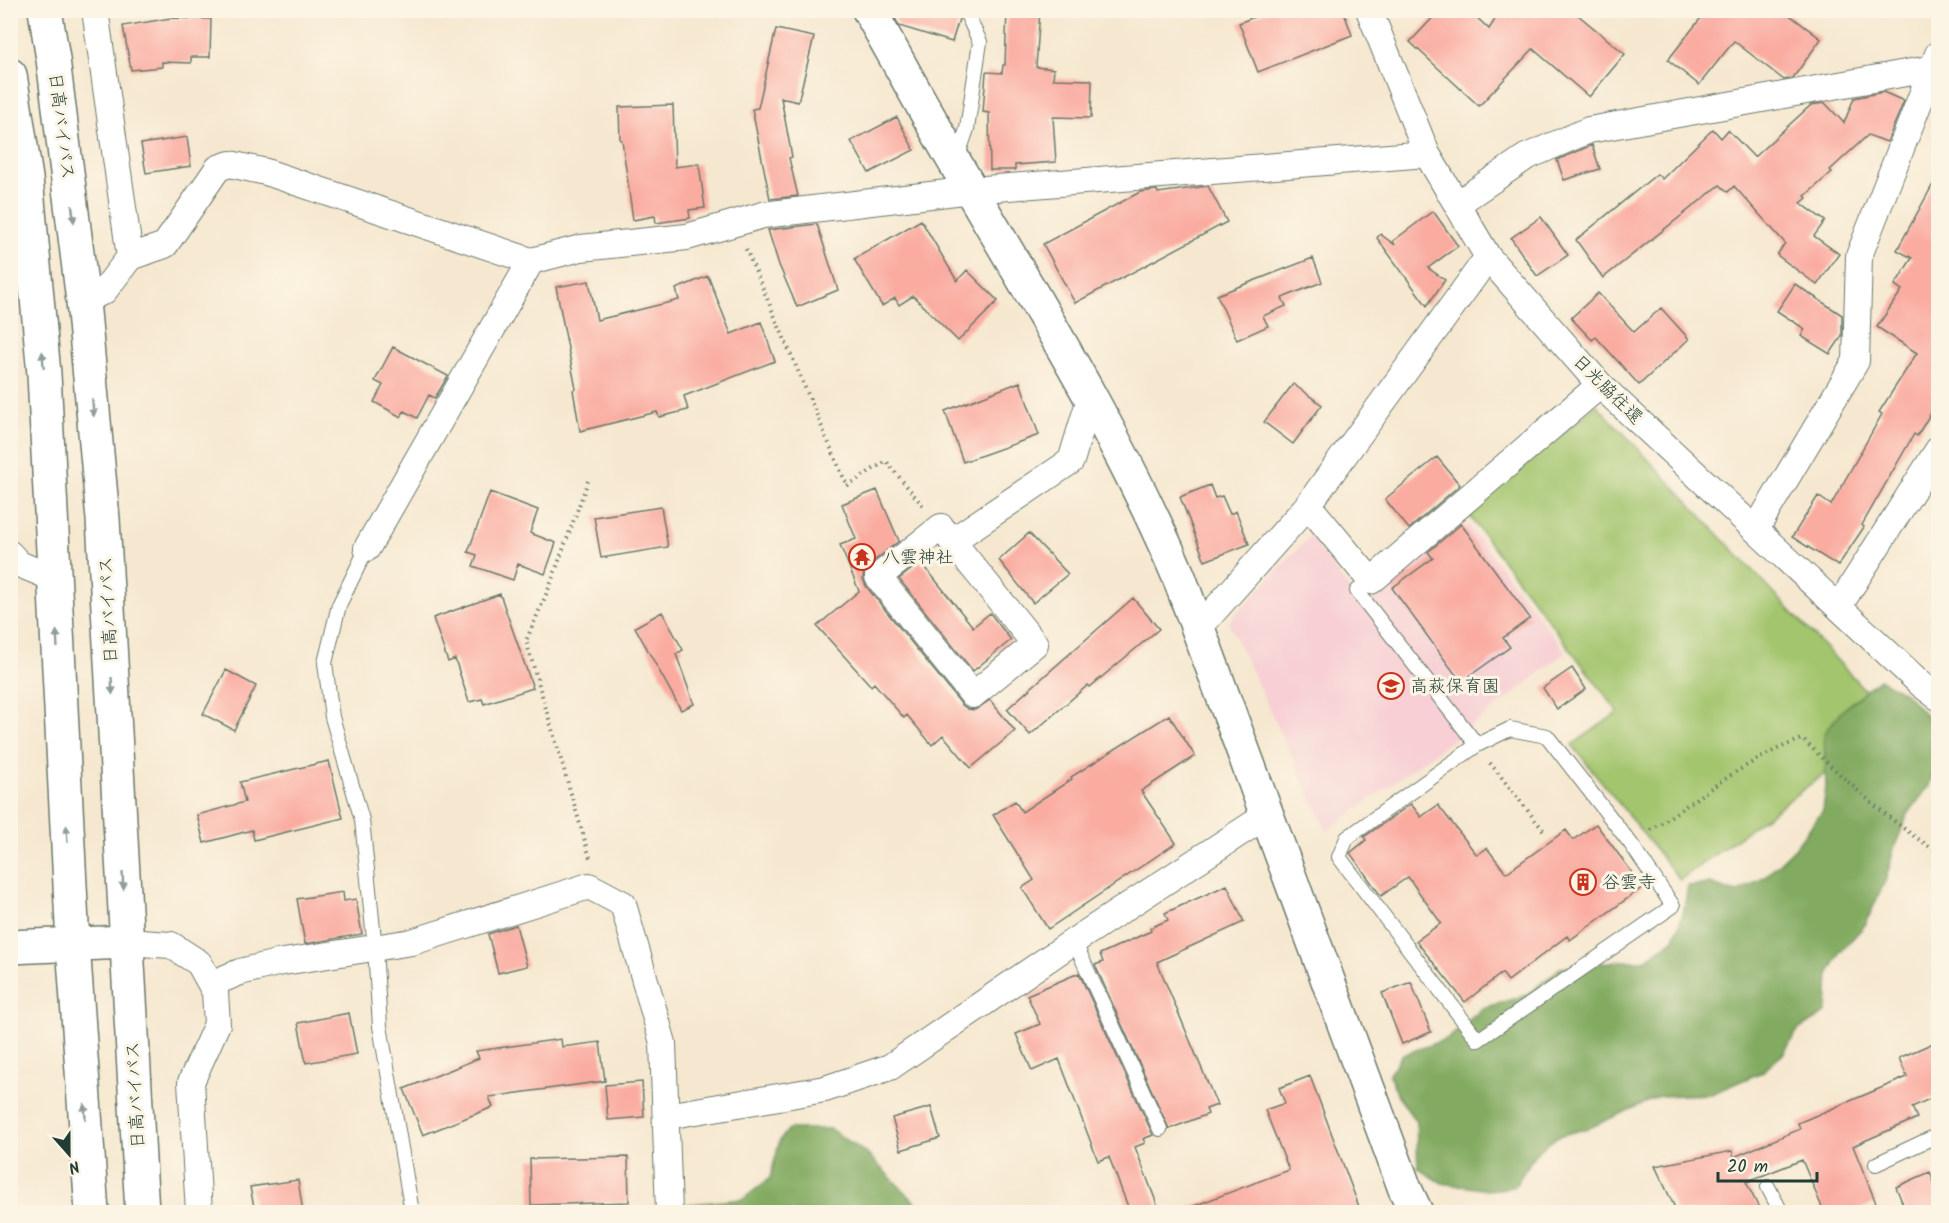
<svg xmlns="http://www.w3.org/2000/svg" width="1949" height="1223" font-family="Kalam,'Klee One',sans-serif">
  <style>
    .built { fill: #f7cfd4 }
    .green { fill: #a3c56d; stroke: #618150; stroke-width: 1.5 }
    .forest { fill: #82aa60; stroke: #50744a; stroke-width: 1.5 }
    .building { fill: #faaca1 }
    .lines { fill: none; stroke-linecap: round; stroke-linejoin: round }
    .service-casing { stroke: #6a796b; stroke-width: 16 }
    .minor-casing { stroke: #6a796b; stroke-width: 28 }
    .tertiary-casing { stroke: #6a796b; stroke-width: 36 }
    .trunk-casing { stroke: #6a796b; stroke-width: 36 }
    .path { stroke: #6a796b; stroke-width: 4; stroke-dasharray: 1.5 4.5; stroke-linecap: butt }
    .service { stroke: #fff; stroke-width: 14 }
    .minor { stroke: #fff; stroke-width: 26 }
    .tertiary { stroke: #fff; stroke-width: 33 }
    .trunk { stroke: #fff; stroke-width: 33 }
    .oneway { fill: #8f9e9a }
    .labels { text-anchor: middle; stroke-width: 6; stroke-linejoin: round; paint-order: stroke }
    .street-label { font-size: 18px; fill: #1f3d34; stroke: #fcf5e5 }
    .poi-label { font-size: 18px; fill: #1f3d34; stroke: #fcf5e5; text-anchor: start }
  </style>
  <rect width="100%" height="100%" fill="#fcf5e5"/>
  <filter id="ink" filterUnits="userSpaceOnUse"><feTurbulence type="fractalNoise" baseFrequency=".0167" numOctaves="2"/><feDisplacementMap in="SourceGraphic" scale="12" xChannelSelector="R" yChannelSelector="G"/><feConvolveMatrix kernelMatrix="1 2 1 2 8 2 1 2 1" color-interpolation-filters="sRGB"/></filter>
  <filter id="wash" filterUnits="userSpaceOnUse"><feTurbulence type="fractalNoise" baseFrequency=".008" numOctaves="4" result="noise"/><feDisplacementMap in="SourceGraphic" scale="24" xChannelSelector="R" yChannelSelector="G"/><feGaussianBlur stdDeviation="1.35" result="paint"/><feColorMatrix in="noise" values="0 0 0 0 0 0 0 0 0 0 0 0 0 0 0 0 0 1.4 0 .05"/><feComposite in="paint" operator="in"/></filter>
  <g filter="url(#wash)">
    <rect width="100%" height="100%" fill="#f6e8d0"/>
    <!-- built -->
    <path class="built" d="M 1468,525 L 1566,652 L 1481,719 L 1327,831 L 1228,622 L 1310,536 L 1363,607 Z"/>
    <!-- green -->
    <path class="green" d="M 1597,405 L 1895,722 L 1680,880 L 1572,745 L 1618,712 L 1467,513 Z"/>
    <!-- forest -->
    <path class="forest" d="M 1879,679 L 1905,693 L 1933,723 L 1938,737 L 1938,758 L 1929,786 L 1908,814 L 1894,848 L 1886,879 L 1865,925 L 1841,951 L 1829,973 L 1827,1012 L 1798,1030 L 1783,1054 L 1762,1072 L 1711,1094 L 1660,1096 L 1589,1128 L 1558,1136 L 1536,1153 L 1514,1187 L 1488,1190 L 1442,1183 L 1418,1168 L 1416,1122 L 1398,1096 L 1389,1074 L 1402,1055 L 1449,1038 L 1483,1008 L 1527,995 L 1560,968 L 1619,961 L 1644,961 L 1674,939 L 1683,914 L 1688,886 L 1710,884 L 1737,893 L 1765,877 L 1795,848 L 1823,810 L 1826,787 L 1824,733 L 1842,711 Z
      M 789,1129 L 830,1129 L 866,1153 L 916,1203 L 919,1212 L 634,1212 L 652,1208 L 743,1199 L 770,1178 L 780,1140 Z"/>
    <g id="blocks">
      <!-- building -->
      <path class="building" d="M 891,10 L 946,10 L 957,14 L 959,19 L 952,42 L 899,26 Z
        M 1007,10 L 1040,10 L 1036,67 L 1054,69 L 1053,79 L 1092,80 L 1091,118 L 1053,117 L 1056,162 L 1015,165 L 1015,170 L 990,170 L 989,113 L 983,112 L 986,72 L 1002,73 L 1003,65 L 1005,65 Z
        M 1271,10 L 1343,10 L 1352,35 L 1258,72 L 1239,23 Z
        M 1440,10 L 1469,10 L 1489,29 L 1501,10 L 1572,10 L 1625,54 L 1589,97 L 1533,49 L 1479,106 L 1410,42 Z
        M 1707,10 L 1783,10 L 1821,39 L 1793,78 L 1784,80 L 1734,41 L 1699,85 L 1668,60 Z
        M 171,18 L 211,19 L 210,57 L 191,57 L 191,63 L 162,62 L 162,67 L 131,70 L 123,26 Z
        M 776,29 L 814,37 L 798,102 L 781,98 L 792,157 L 789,158 L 798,196 L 770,199 L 752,109 L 758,108 Z
        M 1883,92 L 1904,101 L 1887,142 L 1868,135 L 1830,170 L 1832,172 L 1805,196 L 1807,198 L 1801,203 L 1825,221 L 1814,236 L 1839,254 L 1817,285 L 1777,255 L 1785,243 L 1734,186 L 1728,192 L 1720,185 L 1603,278 L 1576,240 L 1657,174 L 1662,179 L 1713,129 L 1721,138 L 1728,130 L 1754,157 L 1811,105 L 1825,103 L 1844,123 L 1854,98 Z
        M 673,105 L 675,167 L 699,164 L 705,208 L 689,210 L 690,218 L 656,223 L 655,216 L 633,220 L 622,140 L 620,140 L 619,107 Z
        M 897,117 L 914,150 L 869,173 L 851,141 Z
        M 187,137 L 191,166 L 146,173 L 141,144 Z
        M 1592,145 L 1600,169 L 1564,180 L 1557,160 Z
        M 1938,175 L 1938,401 L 1917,436 L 1914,434 L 1862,525 L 1864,527 L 1838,566 L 1792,537 L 1818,496 L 1831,505 L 1882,414 L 1879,412 L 1917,353 L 1877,327 L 1902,290 L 1895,285 L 1912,258 L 1897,250 Z
        M 1208,186 L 1227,222 L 1075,303 L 1043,244 L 1140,192 L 1157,190 L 1158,193 Z
        M 1433,211 L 1458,246 L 1428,268 L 1445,280 L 1427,306 L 1377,238 L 1380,234 L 1395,245 L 1393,241 Z
        M 1541,217 L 1568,255 L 1537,276 L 1511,238 Z
        M 921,220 L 957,281 L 967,270 L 998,301 L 958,341 L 913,296 L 899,305 L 895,298 L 882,306 L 854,259 Z
        M 817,224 L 838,290 L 797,307 L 779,265 L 768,230 Z
        M 1313,258 L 1322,282 L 1282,298 L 1286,306 L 1263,316 L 1268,326 L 1237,340 L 1217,295 Z
        M 708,276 L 731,334 L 761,322 L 775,361 L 684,396 L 688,410 L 659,417 L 657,412 L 580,431 L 573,390 L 576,389 L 556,287 L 589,281 L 597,320 L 679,300 L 676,289 Z
        M 1795,284 L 1842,315 L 1842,336 L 1830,354 L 1801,336 L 1805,329 L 1777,311 Z
        M 1598,293 L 1634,332 L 1661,308 L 1689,339 L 1639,385 L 1596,337 L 1592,340 L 1571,318 Z
        M 393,347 L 448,376 L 435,398 L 429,395 L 417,418 L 404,411 L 401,417 L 374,402 L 383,385 L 375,381 Z
        M 1020,382 L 1039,435 L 963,462 L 945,411 Z
        M 1293,384 L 1322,405 L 1293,444 L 1264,422 Z
        M 1437,457 L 1460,485 L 1409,529 L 1385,499 Z
        M 1210,485 L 1215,498 L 1222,496 L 1230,514 L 1236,511 L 1249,544 L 1205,561 L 1180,497 Z
        M 877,490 L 899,541 L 869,565 L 864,571 L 863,579 L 866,586 L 962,705 L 968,709 L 975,710 L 990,700 L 1015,731 L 971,768 L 943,735 L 932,745 L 907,715 L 904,718 L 874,683 L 871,686 L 817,626 L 859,591 L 840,545 L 856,539 L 842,504 Z
        M 490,492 L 538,510 L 530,533 L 556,543 L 545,574 L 518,564 L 513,580 L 473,566 L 477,555 L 468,552 Z
        M 661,507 L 668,547 L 601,558 L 594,517 Z
        M 1461,524 L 1530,618 L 1503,638 L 1510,647 L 1461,682 L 1392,588 L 1433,558 L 1428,552 Z
        M 1029,533 L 1068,574 L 1033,603 L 999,560 Z
        M 921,562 L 973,627 L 990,613 L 1011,640 L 973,671 L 899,579 Z
        M 500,594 L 533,688 L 484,704 L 482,699 L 469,702 L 455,659 L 448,662 L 433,618 Z
        M 1133,598 L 1159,629 L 1090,687 L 1088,685 L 1030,735 L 1007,709 Z
        M 662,612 L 683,650 L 676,654 L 694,704 L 681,710 L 635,627 Z
        M 1572,668 L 1586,689 L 1557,709 L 1543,688 Z
        M 226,670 L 256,686 L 234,730 L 203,714 Z
        M 1169,715 L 1195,756 L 1141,791 L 1176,843 L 1048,929 L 1022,888 L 1034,880 L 993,815 L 1015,801 L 1022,812 L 1072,779 L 1071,777 Z
        M 329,761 L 343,818 L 254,840 L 252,830 L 204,843 L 197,815 L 245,802 L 240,782 Z
        M 1411,804 L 1421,817 L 1438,805 L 1477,855 L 1487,848 L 1506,873 L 1566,830 L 1573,840 L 1596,824 L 1643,887 L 1570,940 L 1567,936 L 1508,981 L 1502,973 L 1465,1002 L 1416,941 L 1441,923 L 1408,877 L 1381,896 L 1350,853 L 1366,840 L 1364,837 Z
        M 1227,885 L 1244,922 L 1157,962 L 1217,1105 L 1206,1109 L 1208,1114 L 1169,1129 L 1095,965 L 1103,962 L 1100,954 L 1151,931 L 1150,928 L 1168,920 L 1165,913 Z
        M 343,892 L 344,901 L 356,899 L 362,934 L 305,944 L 297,899 Z
        M 516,925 L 527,966 L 498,973 L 488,934 Z
        M 1079,973 L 1153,1135 L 1143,1139 L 1145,1143 L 1135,1147 L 1160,1212 L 1130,1212 L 1109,1157 L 1098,1161 L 1059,1059 L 1032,1071 L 1016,1034 L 1040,1024 L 1027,995 Z
        M 1411,982 L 1431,1032 L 1402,1044 L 1382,993 Z
        M 349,1013 L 357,1054 L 306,1063 L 298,1023 Z
        M 561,1039 L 562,1047 L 600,1042 L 605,1081 L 489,1097 L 493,1107 L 423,1135 L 404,1089 L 479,1058 L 476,1051 Z
        M 1938,1041 L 1938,1095 L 1912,1107 L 1917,1118 L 1853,1146 L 1876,1203 L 1853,1212 L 1824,1212 L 1802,1160 L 1746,1182 L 1761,1212 L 1677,1212 L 1655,1166 L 1732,1151 L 1734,1157 L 1800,1129 L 1798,1123 L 1907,1077 L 1899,1058 Z
        M 1310,1076 L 1361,1212 L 1183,1212 L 1183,1210 L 1289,1170 L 1265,1110 L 1285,1103 L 1279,1088 Z
        M 642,1082 L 644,1117 L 608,1120 L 605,1085 Z
        M 931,1107 L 940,1138 L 901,1150 L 892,1118 Z
        M 628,1157 L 629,1202 L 531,1205 L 530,1159 Z
        M 1930,1172 L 1938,1193 L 1938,1212 L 1906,1212 L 1896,1187 Z
        M 298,1180 L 303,1212 L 255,1212 L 250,1187 Z"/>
    </g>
  </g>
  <g filter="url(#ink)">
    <use href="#blocks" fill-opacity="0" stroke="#6a796b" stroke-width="1.5"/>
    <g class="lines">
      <defs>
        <path id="service" d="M 957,158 L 967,129 L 980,42 L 965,10
          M 367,548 L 339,605 L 325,663 L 332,717 L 362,820 L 375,949 L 380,1026 L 412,1212
          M 1371,581 L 1357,591 L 1477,745 L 1510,729 L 1547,736 L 1631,844 L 1673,906 L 1478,1040 L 1339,857 L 1347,838 L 1477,745
          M 1074,941 L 1160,1129
          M 1876,1164 L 1938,1135
          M 1768,1187 L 1781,1212"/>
        <path id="minor" d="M 1369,10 L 1427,154 L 1488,257 L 1600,385 L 1922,685 L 1938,697
          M 1457,204 L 1526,157 L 1589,130 L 1934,68
          M 130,257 L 165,245 L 218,168 L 230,164 L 266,172 L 531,261
          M 83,301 L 104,291 L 130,257 L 95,10
          M 1308,505 L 1371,581 L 1600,385
          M 1756,529 L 1856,361 L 1859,256 L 1938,54
          M 952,541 L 1035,644 L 973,695 L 878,577 L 941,527 L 952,541 L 1071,461 L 1091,395
          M 367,548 L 531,261 L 581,248 L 687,237 L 763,215 L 972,190 L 1427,154
          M 10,554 L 19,564 L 53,578
          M 1839,606 L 1938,450
          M 1197,630 L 1308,505 L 1488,257
          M 126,942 L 171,945 L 199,963 L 215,992 L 217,1024 L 191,1082 L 199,1212
          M 211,984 L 240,972 L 277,963 L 412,942 L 589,886 L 623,904 L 663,1043 L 669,1212
          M 667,1116 L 825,1089 L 890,1067 L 1074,941 L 1267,815"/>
        <path id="tertiary" d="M 869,10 C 898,61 925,111 954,161 C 1033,297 1117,431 1179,577 L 1405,1189 L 1416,1212
          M 10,947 L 126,942"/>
        <path id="trunk" d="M 45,10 L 53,59 L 83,301 L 103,519 L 142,1212
          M 10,75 L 26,178 L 44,374 L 73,944 L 92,1212"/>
      </defs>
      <!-- service casing -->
      <use href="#service" class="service-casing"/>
      <!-- minor casing -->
      <use href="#minor" class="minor-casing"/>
      <!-- tertiary casing -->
      <use href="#tertiary" class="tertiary-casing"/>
      <!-- trunk casing -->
      <use href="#trunk" class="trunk-casing"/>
      <!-- path -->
      <path class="path" d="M 746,249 L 847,486 L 886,461 L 923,506
        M 588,481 L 549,588 L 526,641 L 590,858
        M 1490,763 L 1544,831
        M 1651,830 C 1698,798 1748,758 1802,739 C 1845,779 1888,821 1938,852"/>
      <!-- service -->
      <use href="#service" class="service"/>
      <!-- minor -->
      <use href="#minor" class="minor"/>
      <!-- tertiary -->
      <use href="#tertiary" class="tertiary"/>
      <!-- trunk -->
      <use href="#trunk" class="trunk"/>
    </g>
    <!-- one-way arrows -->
    <defs><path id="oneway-solid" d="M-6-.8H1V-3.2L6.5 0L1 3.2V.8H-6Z" transform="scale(1.5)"/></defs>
    <g class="oneway">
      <use href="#oneway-solid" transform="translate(73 214) rotate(83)"/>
      <use href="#oneway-solid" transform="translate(43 360) rotate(-95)"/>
      <use href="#oneway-solid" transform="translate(93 408) rotate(85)"/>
      <use href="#oneway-solid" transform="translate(57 639) rotate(-93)"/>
      <use href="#oneway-solid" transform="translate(112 686) rotate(87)"/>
      <use href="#oneway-solid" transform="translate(67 834) rotate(-93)"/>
      <use href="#oneway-solid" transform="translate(123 881) rotate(87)"/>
      <use href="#oneway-solid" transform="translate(85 1112) rotate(-94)"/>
    </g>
  </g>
  <!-- icons -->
  <defs>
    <symbol id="temple-ring" viewBox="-11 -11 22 22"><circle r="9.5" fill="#fcf5e5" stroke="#c8321e" stroke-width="1.5"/><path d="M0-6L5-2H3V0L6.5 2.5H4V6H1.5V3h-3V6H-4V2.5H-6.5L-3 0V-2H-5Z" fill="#c8321e"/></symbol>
    <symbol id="school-ring" viewBox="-11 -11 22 22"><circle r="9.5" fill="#fcf5e5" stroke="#c8321e" stroke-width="1.5"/><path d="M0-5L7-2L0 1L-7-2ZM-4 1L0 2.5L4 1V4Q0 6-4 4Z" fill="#c8321e"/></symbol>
    <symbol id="building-ring" viewBox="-11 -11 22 22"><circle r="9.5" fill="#fcf5e5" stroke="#c8321e" stroke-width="1.5"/><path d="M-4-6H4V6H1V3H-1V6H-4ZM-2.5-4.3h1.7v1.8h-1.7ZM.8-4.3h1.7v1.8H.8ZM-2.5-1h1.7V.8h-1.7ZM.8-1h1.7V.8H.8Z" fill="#c8321e"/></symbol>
  </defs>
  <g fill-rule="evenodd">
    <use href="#temple-ring" x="847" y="542" width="30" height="30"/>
    <use href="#school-ring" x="1376" y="671" width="30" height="30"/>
    <use href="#building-ring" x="1568" y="867" width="30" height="30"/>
  </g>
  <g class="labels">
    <!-- street labels -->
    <g class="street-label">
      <text transform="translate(62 126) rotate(83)" y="6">日高バイパス</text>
      <text transform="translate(1608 389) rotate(45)" y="6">日光脇往還</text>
      <text transform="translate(108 610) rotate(-93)" y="6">日高バイパス</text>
      <text transform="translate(135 1095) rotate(-93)" y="6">日高バイパス</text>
    </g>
    <!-- poi labels -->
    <g class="poi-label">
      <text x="882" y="563">八雲神社</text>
      <text x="1410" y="692">高萩保育園</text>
      <text x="1602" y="888">谷雲寺</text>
    </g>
  </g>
  <!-- margin -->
  <rect width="1949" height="1223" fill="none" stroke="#fcf5e5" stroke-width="36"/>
  <!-- north arrow -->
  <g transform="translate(69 1154) rotate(159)" stroke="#fcf5e5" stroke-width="4.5" paint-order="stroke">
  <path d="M0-4.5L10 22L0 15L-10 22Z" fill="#1f3d34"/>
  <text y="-9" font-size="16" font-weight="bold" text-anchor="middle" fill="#1f3d34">N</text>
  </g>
  <!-- scale -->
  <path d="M1718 1172v9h99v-9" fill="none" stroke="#1f3d34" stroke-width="3"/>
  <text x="1727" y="1172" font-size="18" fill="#1f3d34" stroke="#fcf5e5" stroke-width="4.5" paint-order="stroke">20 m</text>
</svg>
